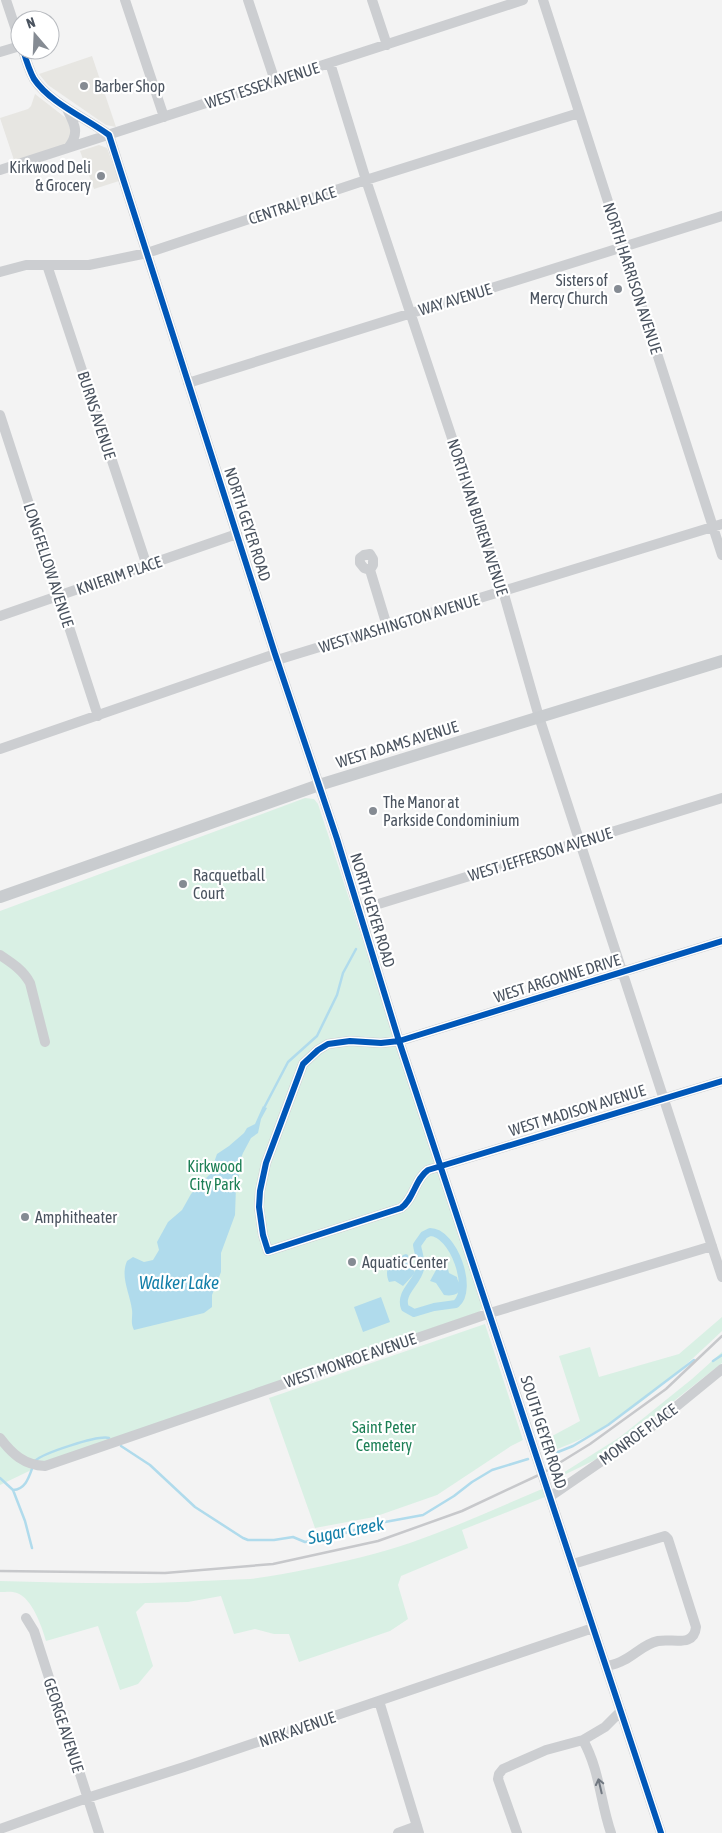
<svg xmlns="http://www.w3.org/2000/svg" width="722" height="1833" font-family="'Asap Condensed',sans-serif">
  <style>
    .commercial { fill: #e7e6e2 }
    .green { fill: #d9f0e4 }
    .water { fill: #b0dbec }
    .lines { fill: none; stroke-linecap: round; stroke-linejoin: round }
    .stream { stroke: #b0dbec; stroke-width: 2.5 }
    .canal { stroke: #b0dbec; stroke-width: 8 }
    .minor { stroke: #ccced1; stroke-width: 10 }
    .major { stroke: #c9cccf; stroke-width: 12 }
    .rail { stroke: #c7c8cb; stroke-width: 2.5 }
    .cycleway-casing { stroke: #fff; stroke-width: 9 }
    .cycleway { stroke: #0057b8; stroke-width: 6 }
    .oneway { stroke: #717881 }
    .poi-dot { fill: #858b93; stroke: #fff; stroke-width: 2 }
    .labels { text-anchor: middle; stroke-width: 4.5; stroke-linejoin: round; paint-order: stroke }
    .street-label { font-size: 16px; fill: #4a535f; stroke: #fff }
    .poi-label { font-size: 16px; fill: #4a535f; stroke: #fff; text-anchor: start }
    .park-label { font-size: 16px; fill: #1c7f55; stroke: #fff }
    .water-label { font-size: 18px; font-style: italic; fill: #137fa9; stroke: #fff }
  </style>
  <rect width="100%" height="100%" fill="#f3f3f3"/>
  <!-- commercial -->
  <path class="commercial" d="M 92,56 L 116,127 L 106,125 L 48,85 L 39,74 Z
    M 35,94 L 71,122 L 73,134 L 66,144 L 15,163 L 0,118 L 28,109 L 31,106 Z
    M 99,145 L 107,148 L 119,181 L 94,189 L 80,151 Z"/>
  <!-- green -->
  <path class="green" d="M 305,798 L 314,799 L 318,804 L 482,1303 L 482,1308 L 479,1312 L 48,1462 L 0,1485 L 0,911 Z
    M 722,1317 L 722,1331 C 670,1380 615,1432 545,1453 L 541,1442 L 580,1421 L 559,1356 L 590,1347 L 599,1377 L 679,1354 Z
    M 485,1324 L 523,1440 L 511,1446 L 437,1495 L 374,1517 L 315,1528 L 269,1398 Z
    M 722,1352 L 722,1363 L 622,1442 L 601,1457 L 566,1474 L 563,1481 L 558,1483 L 555,1478 L 620,1437 L 692,1379 Z
    M 542,1489 L 545,1497 L 462,1530 L 468,1548 L 401,1576 L 398,1585 L 408,1619 L 390,1631 L 299,1662 L 289,1634 L 274,1634 L 255,1629 L 234,1634 L 221,1596 L 188,1602 L 145,1603 L 136,1612 L 153,1666 L 138,1684 L 120,1690 L 98,1626 L 46,1641 C 42,1627 32,1598 17,1593 C 12,1591 5,1592 0,1592 L 0,1581 C 67,1583 134,1585 201,1581 C 217,1580 234,1580 250,1579 C 288,1574 325,1566 362,1557 C 424,1542 483,1514 542,1489 Z"/>
  <!-- water -->
  <path class="water" d="M 263,1106 L 267,1108 L 261,1119 L 258,1133 L 251,1138 L 243,1153 L 236,1171 L 239,1175 L 236,1187 L 235,1215 L 221,1253 L 221,1272 L 212,1295 L 212,1307 L 204,1313 L 134,1330 C 130,1322 133,1317 132,1310 C 130,1293 120,1277 127,1261 L 133,1257 L 144,1262 L 153,1260 L 159,1250 L 157,1242 L 168,1222 L 182,1210 L 191,1194 L 210,1174 L 217,1154 L 229,1146 L 244,1133 L 247,1128 L 255,1124 Z
    M 406,1254 L 408,1255 L 409,1261 L 416,1267 L 414,1270 L 415,1273 L 403,1286 L 395,1281 L 389,1282 C 385,1272 387,1266 395,1259 L 397,1261 L 399,1261 L 403,1255 Z
    M 447,1265 L 449,1273 L 457,1277 C 457,1280 459,1282 460,1284 C 462,1296 450,1296 444,1295 L 436,1283 L 430,1281 L 436,1270 Z
    M 381,1297 L 390,1322 L 363,1332 L 354,1307 Z"/>
  <g class="lines">
    <!-- stream -->
    <path class="stream" d="M 265,1106 L 288,1062 L 317,1036 L 337,995 L 343,973 L 356,949
      M 713,1361 L 722,1355
      M 121,1446 L 150,1465 L 195,1507 L 243,1538 L 248,1540 L 274,1540 L 293,1537 L 305,1542 L 335,1536 L 374,1524 L 423,1515 L 454,1496 L 472,1482 L 492,1470 L 528,1459
      M 553,1454 L 573,1446 L 608,1425 L 694,1360
      M 35,1461 C 43,1453 98,1435 109,1438
      M 0,1478 L 13,1490 L 25,1521 L 32,1548
      M 13,1490 C 26,1489 29,1477 33,1466"/>
    <!-- canal -->
    <path class="canal" d="M 430,1232 C 453,1232 474,1289 456,1304 L 434,1307 L 414,1313 L 405,1308 C 399,1293 417,1283 420,1269 C 422,1261 418,1253 417,1245 L 424,1235 Z"/>
    <!-- minor -->
    <path class="minor" d="M 6,0 L 20,42
      M 125,0 L 164,117
      M 248,0 L 275,81
      M 372,0 L 387,45
      M 543,0 L 722,555
      M 23,50 C 26,60 29,70 34,79 C 50,103 86,118 109,135 L 275,654 L 337,839 L 399,1041 L 661,1833
      M 0,52 L 20,46
      M 330,63 L 366,180 L 503,591 L 539,717 L 722,1277
      M 67,109 C 75,125 80,133 68,148
      M 0,170 L 523,0
      M 47,265 L 147,566
      M 0,272 L 26,265 L 89,265 L 147,253 L 366,180 L 579,113
      M 188,383 L 722,216
      M 0,415 L 98,716
      M 370,570 L 364,568 L 360,563 L 360,558 L 364,555 L 370,554 L 373,559 L 373,565 L 370,570 L 387,626
      M 0,616 L 237,534
      M 277,660 L 722,524
      M 0,749 L 275,654
      M 359,910 L 722,798
      M 722,941 L 399,1041 L 381,1043 L 350,1041 L 328,1044 L 318,1050 L 303,1064 L 266,1163 L 260,1191 L 259,1207 L 263,1235 L 268,1251 L 401,1208 C 414,1199 415,1179 428,1170 L 722,1081
      M 0,955 C 12,963 23,970 30,983 L 45,1042
      M 0,1438 C 12,1454 24,1465 45,1466 L 490,1313 L 712,1246
      M 551,1496 L 650,1428 L 722,1369
      M 573,1564 L 665,1536 L 668,1539 L 696,1627 C 694,1648 672,1638 658,1641 C 644,1644 636,1654 624,1660 C 619,1663 612,1665 606,1666
      M 26,1618 L 34,1631 L 99,1833
      M 379,1701 L 419,1833
      M 583,1740 C 600,1771 600,1801 611,1833
      M 0,1829 L 87,1798 L 184,1767 L 593,1628
      M 398,1833 L 417,1826
      M 517,1833 L 498,1779 L 499,1774 L 503,1769 L 546,1750 L 583,1740 L 605,1727 L 621,1711"/>
    <!-- major -->
    <path class="major" d="M 0,897 L 319,785 L 722,661"/>
    <!-- rail -->
    <path class="rail" d="M 0,1571 L 165,1573 L 273,1564 L 378,1541 L 462,1511 L 543,1473 L 590,1444 L 666,1389 L 722,1336"/>
    <defs>
      <path id="cycleway" d="M 23,50 C 26,60 29,70 34,79 C 50,103 86,118 109,135 L 275,654 L 337,839 L 399,1041 L 661,1833
        M 722,941 L 399,1041 L 381,1043 L 350,1041 L 328,1044 L 318,1050 L 303,1064 L 266,1163 L 260,1191 L 259,1207 L 263,1235 L 268,1251 L 401,1208 C 414,1199 415,1179 428,1170 L 722,1081"/>
    </defs>
    <!-- cycleway casing -->
    <use href="#cycleway" class="cycleway-casing"/>
    <!-- cycleway -->
    <use href="#cycleway" class="cycleway"/>
  </g>
  <!-- one-way arrows -->
  <defs><path id="oneway-shaft" d="M-6 0H5M1.5-3L5.5 0L1.5 3" fill="none" stroke-width="1.6" stroke-linecap="round" stroke-linejoin="round" transform="scale(1.25)"/></defs>
  <use class="oneway" href="#oneway-shaft" transform="translate(600 1786) rotate(-103)"/>
  <!-- markers -->
  <g class="poi-dot">
    <circle cx="84" cy="86" r="5"/>
    <circle cx="101" cy="176" r="5"/>
    <circle cx="618" cy="289" r="5"/>
    <circle cx="373" cy="811" r="5"/>
    <circle cx="183" cy="884" r="5"/>
    <circle cx="25" cy="1217" r="5"/>
    <circle cx="352" cy="1262" r="5"/>
  </g>
  <g class="labels">
    <!-- street labels -->
    <g class="street-label">
      <text transform="translate(262 85) rotate(-18)" y="6">WEST ESSEX AVENUE</text>
      <text transform="translate(292 205) rotate(-18)" y="6">CENTRAL PLACE</text>
      <text transform="translate(633 278) rotate(72)" y="6">NORTH HARRISON AVENUE</text>
      <text transform="translate(455 299) rotate(-17)" y="6">WAY AVENUE</text>
      <text transform="translate(97 415) rotate(72)" y="6">BURNS AVENUE</text>
      <text transform="translate(478 517) rotate(72)" y="6">NORTH VAN BUREN AVENUE</text>
      <text transform="translate(248 524) rotate(72)" y="6">NORTH GEYER ROAD</text>
      <text transform="translate(49 565) rotate(72)" y="6">LONGFELLOW AVENUE</text>
      <text transform="translate(119 575) rotate(-19)" y="6">KNIERIM PLACE</text>
      <text transform="translate(399 623) rotate(-17)" y="6">WEST WASHINGTON AVENUE</text>
      <text transform="translate(397 744) rotate(-17)" y="6">WEST ADAMS AVENUE</text>
      <text transform="translate(540 854) rotate(-17)" y="6">WEST JEFFERSON AVENUE</text>
      <text transform="translate(373 910) rotate(73)" y="6">NORTH GEYER ROAD</text>
      <text transform="translate(557 978) rotate(-17)" y="6">WEST ARGONNE DRIVE</text>
      <text transform="translate(577 1110) rotate(-17)" y="6">WEST MADISON AVENUE</text>
      <text transform="translate(350 1360) rotate(-19)" y="6">WEST MONROE AVENUE</text>
      <text transform="translate(544 1432) rotate(72)" y="6">SOUTH GEYER ROAD</text>
      <text transform="translate(638 1434) rotate(-36)" y="6">MONROE PLACE</text>
      <text transform="translate(64 1725) rotate(72)" y="6">GEORGE AVENUE</text>
      <text transform="translate(297 1729) rotate(-19)" y="6">NIRK AVENUE</text>
    </g>
    <!-- poi labels -->
    <g class="poi-label">
      <text x="94" y="92">Barber Shop</text>
      <text x="91" y="173" text-anchor="end">Kirkwood Deli<tspan x="91" dy="18">&amp; Grocery</tspan></text>
      <text x="608" y="286" text-anchor="end">Sisters of<tspan x="608" dy="18">Mercy Church</tspan></text>
      <text x="383" y="808">The Manor at<tspan x="383" dy="18">Parkside Condominium</tspan></text>
      <text x="193" y="881">Racquetball<tspan x="193" dy="18">Court</tspan></text>
      <text x="35" y="1223">Amphitheater</text>
      <text x="362" y="1268">Aquatic Center</text>
    </g>
    <!-- park labels -->
    <g class="park-label">
      <text x="215" y="1172">Kirkwood<tspan x="215" dy="18">City Park</tspan></text>
      <text x="384" y="1433">Saint Peter<tspan x="384" dy="18">Cemetery</tspan></text>
    </g>
    <!-- water labels -->
    <g class="water-label">
      <text x="179" y="1289">Walker Lake</text>
      <text transform="translate(346 1531) rotate(-11)" y="6">Sugar Creek</text>
    </g>
  </g>
  <!-- north arrow -->
  <g transform="translate(35 35) rotate(341)"><circle r="24" fill="#ffffff" stroke="#b7babf"/>
  <path d="M0-4L9 19L0 12L-9 19Z" fill="#858b93"/>
  <text y="-8" font-size="14" font-weight="bold" text-anchor="middle" fill="#4a535f">N</text>
  </g>
</svg>
